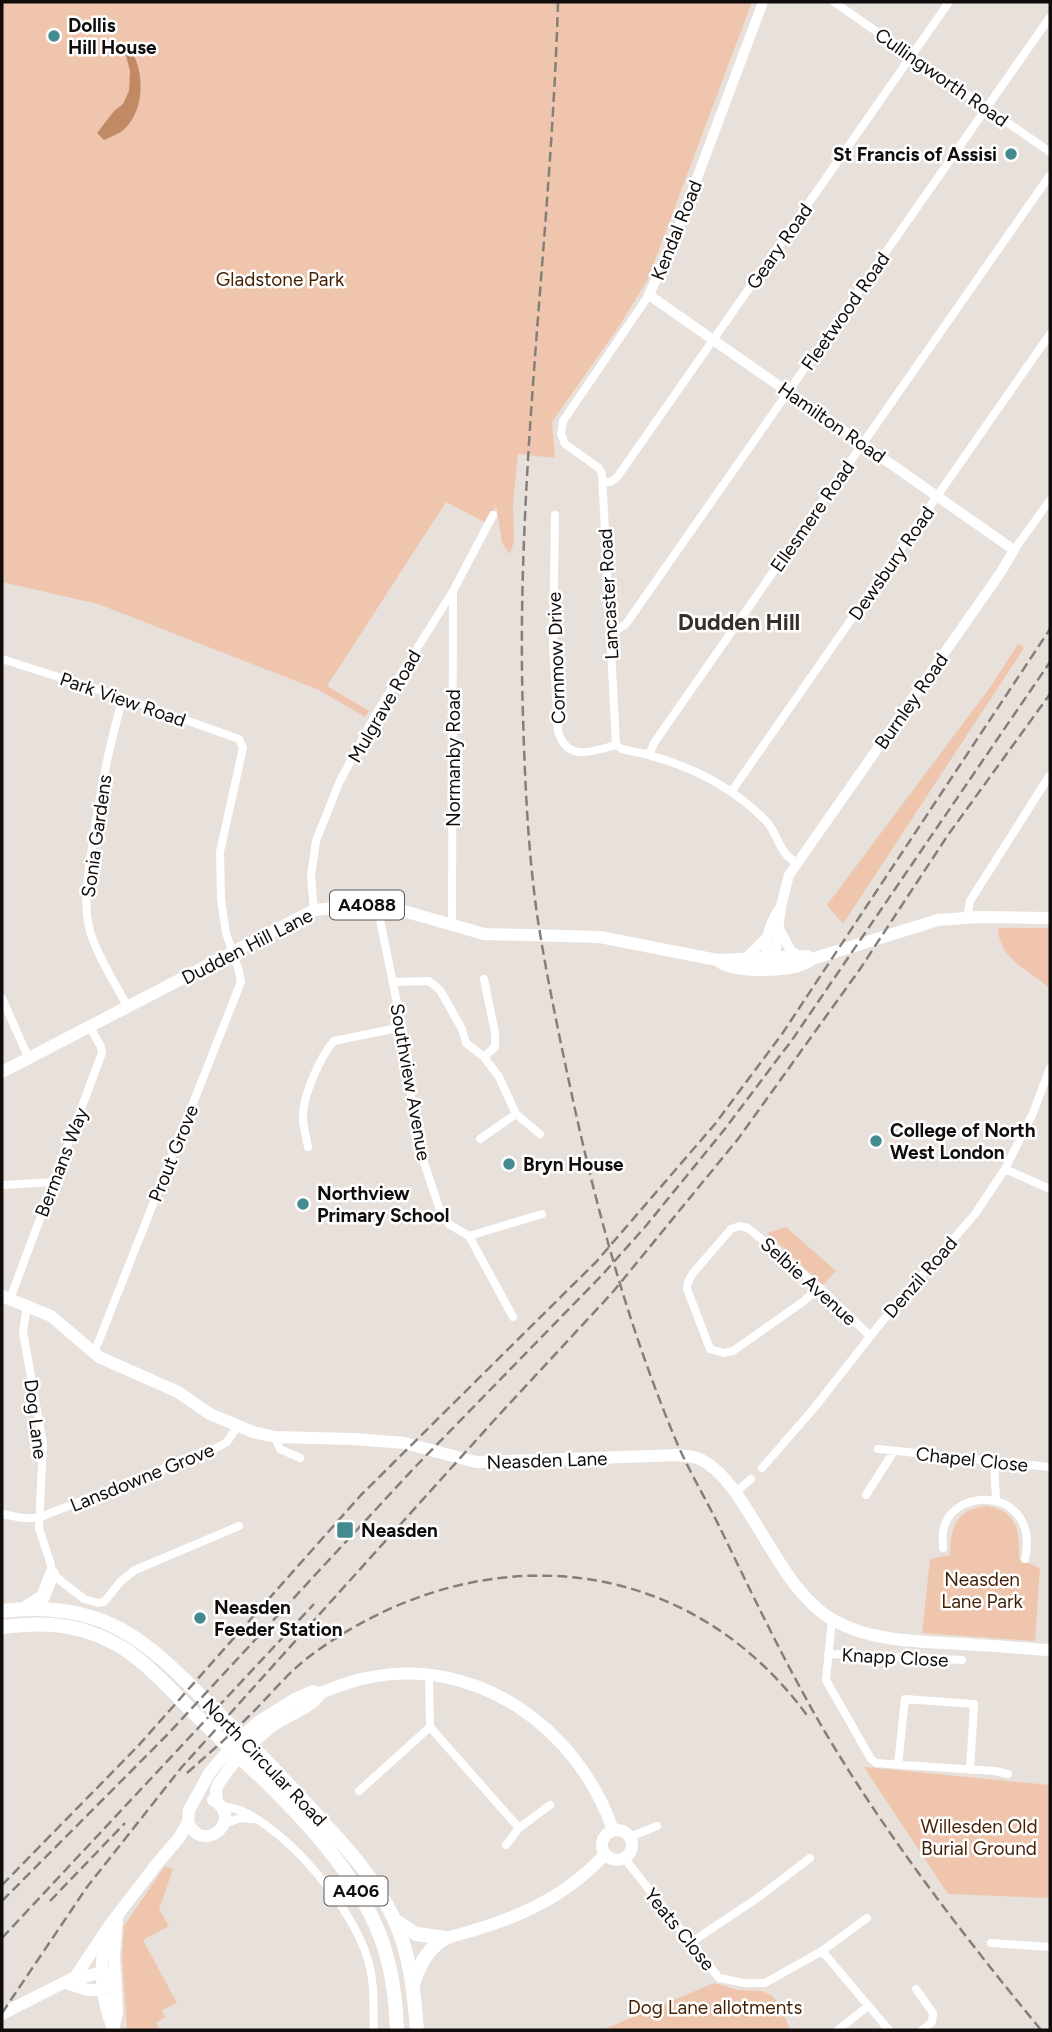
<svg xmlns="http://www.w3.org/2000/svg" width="1052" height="2032" font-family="Figtree,sans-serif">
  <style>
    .green { fill: #efc6ad }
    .water { fill: #c18964 }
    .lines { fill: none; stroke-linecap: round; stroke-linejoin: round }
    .minor { stroke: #fff; stroke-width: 8 }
    .tertiary { stroke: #fff; stroke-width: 10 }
    .secondary { stroke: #fff; stroke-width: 12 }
    .primary { stroke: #fff; stroke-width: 12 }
    .trunk { stroke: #fff; stroke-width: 14 }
    .rail { stroke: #857f7c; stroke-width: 2.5; stroke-dasharray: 10 5; stroke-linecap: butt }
    .poi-dot { fill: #438b91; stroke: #fff; stroke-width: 2.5 }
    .labels { text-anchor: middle; stroke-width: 5; stroke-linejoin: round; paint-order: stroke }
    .shield { fill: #fff; stroke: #585655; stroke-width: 2 }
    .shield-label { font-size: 18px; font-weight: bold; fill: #100d0c }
    .poi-label { font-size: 19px; font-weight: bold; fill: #100d0c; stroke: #fff; text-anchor: start }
    .street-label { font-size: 19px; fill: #100d0c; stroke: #fff }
    .park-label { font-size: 19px; fill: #441f02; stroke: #fff }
    .quarter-label { font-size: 23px; font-weight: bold; fill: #36302c; stroke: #fff }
  </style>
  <rect width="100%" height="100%" fill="#e8e0db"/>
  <!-- green -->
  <path class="green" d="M 3,2 L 752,2 L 648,279 L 620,325 L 552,422 L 555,458 L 518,454 L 513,504 L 514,541 L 510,554 L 502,543 L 496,504 L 493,516 L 486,523 L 446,502 L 327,686 L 369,711 L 365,717 L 319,690 L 98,604 L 2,582 Z
    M 1018,644 L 1024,648 L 843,924 L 827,905 L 991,686 Z
    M 998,928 L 1050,928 L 1050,989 C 1030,969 999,961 998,928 Z
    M 786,1227 L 836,1271 L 823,1285 L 767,1233 Z
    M 988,1506 C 1018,1512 1020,1532 1019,1559 L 1040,1568 L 1035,1641 L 922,1633 L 930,1559 L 950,1555 C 950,1527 957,1508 988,1506 Z
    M 864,1767 L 1050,1785 L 1050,1898 L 948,1894 Z
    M 165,1866 L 173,1869 L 159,1909 L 169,1926 L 143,1940 L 177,2003 L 162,2010 L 165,2017 L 156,2023 L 160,2030 L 127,2030 L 122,1958 L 124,1926 Z
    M 714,1983 L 738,1990 L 762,1991 L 771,1995 L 780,2005 L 790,2030 L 602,2030 Z"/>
  <!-- water -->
  <path class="water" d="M 127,45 C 144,64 146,105 128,125 C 122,133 113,136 104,140 L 97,133 L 114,111 L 123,104 L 129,91 L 130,71 L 125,52 Z"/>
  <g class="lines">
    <!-- minor -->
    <path class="minor" d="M 834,2 L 1050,152
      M 603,482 L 611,482 L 618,476 L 949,2
      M 555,515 L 553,643 L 558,731 C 567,763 594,751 616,745
      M 1014,550 L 1050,500
      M 610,632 L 615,631 L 626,624 L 1050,17
      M 2,659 L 115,695 L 239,739 L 243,748 L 220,852 L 221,899 L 226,933 L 239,971 L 241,982 L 94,1353
      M 123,698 C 109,745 100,792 93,840 C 89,871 82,901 90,931 C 96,954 117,986 128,1008
      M 616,745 L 602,474 L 599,468 L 565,444 L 561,434 L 563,421 L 649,295
      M 616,745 L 622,749 C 675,759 727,781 766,821 C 775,830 777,843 785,853 C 788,857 794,861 797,864
      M 649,755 L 654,743 L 1050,175
      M 731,792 L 1050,334
      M 377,905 L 408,1057 L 412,1107 L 418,1145 L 442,1216 L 450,1225 L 469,1236 L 513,1317
      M 314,910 L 311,876 L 316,841 L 339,783 L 374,717 L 453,591 L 493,515
      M 967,918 L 970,901 L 1050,775
      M 452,924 L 453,591
      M 393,982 L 429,981 L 440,990 L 462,1029 L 466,1043 L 484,1057 L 499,1077 L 516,1114 L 540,1134
      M 2,998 L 28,1057
      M 484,1057 L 495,1047 L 495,1033 L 484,979
      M 480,1139 L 516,1114
      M 308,1147 C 306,1136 302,1124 303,1113 C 304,1094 321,1055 334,1041 L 402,1027
      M 1005,1169 L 1050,1189
      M 2,1185 L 53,1182
      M 469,1236 L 542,1214
      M 819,1287 L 804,1301 L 733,1351 L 724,1353 L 710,1349 L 687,1289 L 688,1282 L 693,1273 L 731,1229 L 740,1226 L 748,1228 L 819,1287 L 870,1336
      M 10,1299 L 102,1053 L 101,1047 L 90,1027
      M 27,1305 L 23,1332 L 43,1444 L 39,1528 L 51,1565 L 52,1574 L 84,1599 L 98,1603 L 104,1602 L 121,1581 L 135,1570 L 239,1526
      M 275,1437 L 280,1449 L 300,1458
      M 878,1449 L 1050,1467
      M 994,1460 L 996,1500
      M 762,1468 L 815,1407 L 880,1324 L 975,1214 L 1005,1169 L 1033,1113 L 1050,1068
      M 736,1492 L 751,1479
      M 866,1495 L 894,1451
      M 2,1514 L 23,1518 L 38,1518 L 218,1447 L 227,1442 L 237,1427
      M 943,1548 C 943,1543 942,1537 943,1532 C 950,1484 1041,1487 1025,1559
      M 832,1620 L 826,1680 L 871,1759 L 876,1763 L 888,1764 L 995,1771 L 1008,1774
      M 828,1654 L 962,1660
      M 429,1675 L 430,1727 L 519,1828 L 550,1805
      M 898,1765 L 905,1699 L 974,1704 L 970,1770
      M 359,1791 L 430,1727
      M 221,1806 C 228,1807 236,1808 242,1811 C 291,1833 354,1910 368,1960 C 375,1983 373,2007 374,2030
      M 224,1824 L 240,1818 L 254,1819
      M 630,1837 L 657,1826
      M 506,1845 L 519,1828
      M 625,1859 L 719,1978 L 744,1983 L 765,1983 L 822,1951 L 889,2030
      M 690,1943 L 756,1899 L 810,1858
      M 991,1943 L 1050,1947
      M 822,1951 L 867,1918
      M 916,1989 L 933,2013 L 932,2022 L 922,2030
      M 838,2030 L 868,2006"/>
    <!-- tertiary -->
    <path class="tertiary" d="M 763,2 L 673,242 L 649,295 L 1014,550 L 1001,572 L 789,875 L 781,906 L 774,965
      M 779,929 L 791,951 L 800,956
      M 746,958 L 767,937
      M 771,965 C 759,947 771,922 781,906"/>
    <!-- secondary -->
    <path class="secondary" d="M 2,1296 L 51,1316 L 99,1357 L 178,1392 L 210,1414 L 253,1432 L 275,1437 L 354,1439 L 404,1443 L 476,1462 L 679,1455 C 684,1456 690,1456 694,1457 C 746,1472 774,1589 835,1621 C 876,1644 930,1641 976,1645 C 1001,1646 1025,1649 1050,1650
      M 217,1802 L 216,1790 L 218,1785 C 232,1762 254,1740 275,1724 C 290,1714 312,1708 321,1693
      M 188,1822 C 203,1857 246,1818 213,1800
      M602 1845a15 15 0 1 1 30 0a15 15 0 1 1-30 0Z
      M 107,1933 C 98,1963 101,2000 113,2028
      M 446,1938 C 506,1923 563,1901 605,1854
      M 70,1981 L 102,1972 L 109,1975
      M 66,1983 L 88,1990 L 103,1990 L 108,1985
      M 2,2014 L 75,1977 L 109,1926 L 156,1865 L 179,1838 L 188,1822 L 189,1810 L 210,1772 L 234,1744 L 258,1722 L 293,1700 L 313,1691 L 321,1693 C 336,1687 350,1681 366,1678 C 476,1654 578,1728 613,1830
      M 113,2030 L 117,2012 L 114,1955 L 117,1917"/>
    <!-- primary -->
    <path class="primary" d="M 721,963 C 740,973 796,973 812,959 L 938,920 L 979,917 L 1050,918
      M 2,1072 L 314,910 L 370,904 L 393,908 L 484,934 L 600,937 L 717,960 L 807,956 L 812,959"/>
    <!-- trunk -->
    <path class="trunk" d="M 27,1607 L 43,1597 L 52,1574
      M 2,1611 C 43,1606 83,1609 120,1629 C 157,1649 187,1683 217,1712 C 253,1747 287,1782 320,1819 C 348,1849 375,1879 393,1917 C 410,1952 414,1992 417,2030
      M 2,1627 C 40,1622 75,1623 110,1641 C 144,1657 175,1695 202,1721 C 268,1785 350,1852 382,1941 C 392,1970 396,2000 397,2030
      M 396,1921 L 416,1934 L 446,1938
      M 413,1984 C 419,1965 428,1947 446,1938"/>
    <!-- rail -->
    <path class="rail" d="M 558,2 C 551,240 515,477 523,716 C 525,784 528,853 538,921 C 547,978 559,1035 571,1091 C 597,1212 629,1329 677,1443 C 690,1473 707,1501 721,1530 C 754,1598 787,1667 825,1732 C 888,1838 963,1935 1041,2030
      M 187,1773 C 207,1755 227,1738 246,1719 C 268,1698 286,1674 310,1656 C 474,1534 686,1548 809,1718
      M 2,1885 L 138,1746 L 361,1495 L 596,1262 L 715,1124 L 782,1034 L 1050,629
      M 2,1901 L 167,1735 L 416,1466 L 603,1274 L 645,1227 L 724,1130 L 792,1040 L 1050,662
      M 50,1901 L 125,1823
      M 2,1938 L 314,1604
      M 2,2013 L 87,1887 L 181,1768 L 498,1416 L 612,1293 L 738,1139 L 860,969 L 948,835 L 1050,694"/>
  </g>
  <!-- markers -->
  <g class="poi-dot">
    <circle cx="54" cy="36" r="7"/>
    <circle cx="1011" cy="154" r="7"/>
    <circle cx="876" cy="1141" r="7"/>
    <circle cx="509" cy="1164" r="7"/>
    <circle cx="303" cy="1204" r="7"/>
    <rect x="336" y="1521" width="18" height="18" rx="3.5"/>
    <circle cx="200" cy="1618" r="7"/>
  </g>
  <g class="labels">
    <!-- shield labels -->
    <g class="shield">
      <rect x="330" y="890.5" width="74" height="29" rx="5"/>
      <rect x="324.5" y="1876.5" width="63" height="29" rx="5"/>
    </g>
    <g class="shield-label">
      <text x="367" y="911">A4088</text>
      <text x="356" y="1897">A406</text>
    </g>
    <!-- poi labels -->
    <g class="poi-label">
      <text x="68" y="32">Dollis<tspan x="68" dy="22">Hill House</tspan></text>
      <text x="997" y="161" text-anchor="end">St Francis of Assisi</text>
      <text x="890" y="1137">College of North<tspan x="890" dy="22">West London</tspan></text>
      <text x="523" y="1171">Bryn House</text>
      <text x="317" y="1200">Northview<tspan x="317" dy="22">Primary School</tspan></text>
      <text x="361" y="1537">Neasden</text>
      <text x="214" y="1614">Neasden<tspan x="214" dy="22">Feeder Station</tspan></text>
    </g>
    <!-- street labels -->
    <g class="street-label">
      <text transform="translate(942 77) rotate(35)" y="7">Cullingworth Road</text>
      <text transform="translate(676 230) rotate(-68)" y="7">Kendal Road</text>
      <text transform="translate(779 246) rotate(-55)" y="7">Geary Road</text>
      <text transform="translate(845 311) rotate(-55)" y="7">Fleetwood Road</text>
      <text transform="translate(832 422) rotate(35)" y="7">Hamilton Road</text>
      <text transform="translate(812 516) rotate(-55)" y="7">Ellesmere Road</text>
      <text transform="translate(891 563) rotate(-55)" y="7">Dewsbury Road</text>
      <text transform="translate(608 594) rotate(-93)" y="7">Lancaster Road</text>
      <text transform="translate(556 658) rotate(-92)" y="7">Cornmow Drive</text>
      <text transform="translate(123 699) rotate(19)" y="7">Park View Road</text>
      <text transform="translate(911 701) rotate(-55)" y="7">Burnley Road</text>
      <text transform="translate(384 706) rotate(-60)" y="7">Mulgrave Road</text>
      <text transform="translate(453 758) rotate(-90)" y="7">Normanby Road</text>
      <text transform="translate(96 836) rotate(-82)" y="7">Sonia Gardens</text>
      <text transform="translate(247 946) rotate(-27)" y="7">Dudden Hill Lane</text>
      <text transform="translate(411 1082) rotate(80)" y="7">Southview Avenue</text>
      <text transform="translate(173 1153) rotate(-68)" y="7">Prout Grove</text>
      <text transform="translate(61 1162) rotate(-69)" y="7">Bermans Way</text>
      <text transform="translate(920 1277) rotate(-49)" y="7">Denzil Road</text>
      <text transform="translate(809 1281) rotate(42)" y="7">Selbie Avenue</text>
      <text transform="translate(36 1419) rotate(83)" y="7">Dog Lane</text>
      <text transform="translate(972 1459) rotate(6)" y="7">Chapel Close</text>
      <text transform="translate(547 1460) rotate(-2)" y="7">Neasden Lane</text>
      <text transform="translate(142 1477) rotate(-22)" y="7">Lansdowne Grove</text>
      <text transform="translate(895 1657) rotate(3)" y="7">Knapp Close</text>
      <text transform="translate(265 1762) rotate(46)" y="7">North Circular Road</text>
      <text transform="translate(680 1929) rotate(51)" y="7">Yeats Close</text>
    </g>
    <!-- park labels -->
    <g class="park-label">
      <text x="280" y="286">Gladstone Park</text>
      <text x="982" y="1586">Neasden<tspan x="982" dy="22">Lane Park</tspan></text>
      <text x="979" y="1833">Willesden Old<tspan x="979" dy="22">Burial Ground</tspan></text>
      <text x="715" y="2014">Dog Lane allotments</text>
    </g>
    <!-- quarter labels -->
    <g class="quarter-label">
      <text x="739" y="630">Dudden Hill</text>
    </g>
  </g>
  <!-- border -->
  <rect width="1052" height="2032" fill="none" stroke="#100d0c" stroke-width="7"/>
</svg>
